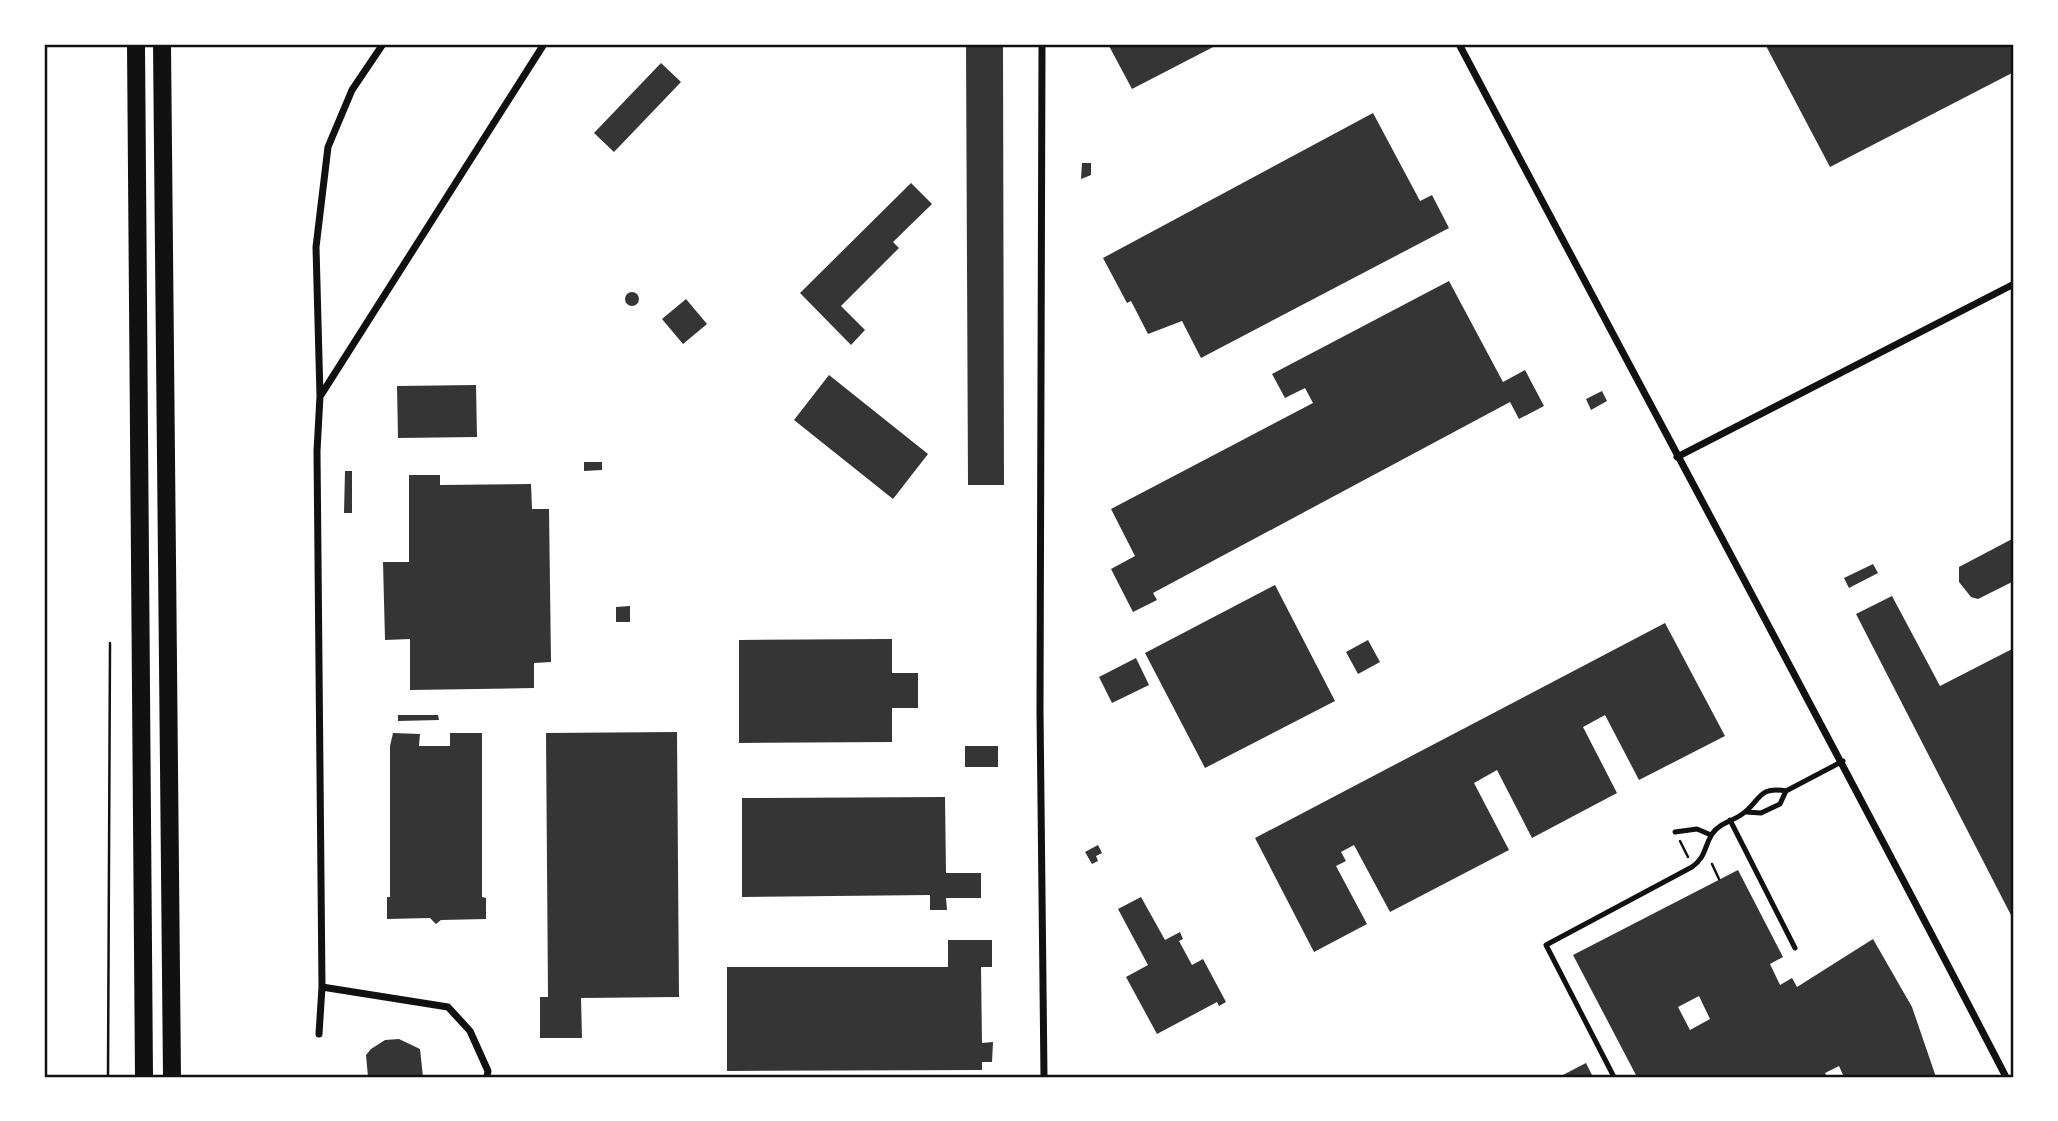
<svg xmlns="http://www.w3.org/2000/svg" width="2058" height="1121" font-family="'Source Sans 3',sans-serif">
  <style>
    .building { fill: #353535; fill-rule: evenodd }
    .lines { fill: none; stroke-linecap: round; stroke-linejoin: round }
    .path { stroke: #111; stroke-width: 2.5 }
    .service { stroke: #111; stroke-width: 5 }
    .minor { stroke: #111; stroke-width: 7 }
    .motorway { stroke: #111; stroke-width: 18 }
    .neatline { fill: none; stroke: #111; stroke-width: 2.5 }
  </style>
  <rect width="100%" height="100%" fill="#fff"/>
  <!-- building -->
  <path class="building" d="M 966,44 L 1003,44 L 1004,485 L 968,485 Z
    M 1108,44 L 1219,44 L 1132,89 Z
    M 1765,44 L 2014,44 L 2014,72 L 1830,167 Z
    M 661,63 L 681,82 L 614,152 L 594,133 Z
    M 1373,113 L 1420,201 L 1432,195 L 1449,228 L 1201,358 L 1182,321 L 1148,334 L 1131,301 L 1127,303 L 1103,258 Z
    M 1082,163 L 1091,163 L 1091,175 L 1081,179 Z
    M 911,183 L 932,204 L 893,242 L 899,248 L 841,306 L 865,330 L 851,345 L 800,293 Z
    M 1449,281 L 1503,382 L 1525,370 L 1544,406 L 1519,419 L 1510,402 L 1153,593 L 1157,600 L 1133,612 L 1111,569 L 1135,556 L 1111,509 L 1313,403 L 1305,388 L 1285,398 L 1272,374 Z
    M625 299a7 7 0 1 1 14 0a7 7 0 1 1-14 0Z
    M 686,299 L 707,324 L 683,344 L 662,319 Z
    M 829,375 L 928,454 L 893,499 L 794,420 Z
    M 476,385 L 477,437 L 398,438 L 397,386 Z
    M 1602,391 L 1607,401 L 1591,410 L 1586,399 Z
    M 584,462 L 602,462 L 602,470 L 584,471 Z
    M 345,471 L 352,471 L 352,513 L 344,513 Z
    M 409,475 L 440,475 L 440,485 L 531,484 L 532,509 L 549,509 L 551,662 L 534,663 L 534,688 L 410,690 L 410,639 L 385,640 L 383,562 L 409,562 Z
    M 2014,538 L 2014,581 L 1978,599 L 1971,597 L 1959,582 L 1959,567 Z
    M 1873,564 L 1878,573 L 1849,588 L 1844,578 Z
    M 1275,585 L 1335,701 L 1205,768 L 1145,653 Z
    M 1892,596 L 1940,686 L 2014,648 L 2014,921 L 1856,614 Z
    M 630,606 L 630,622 L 616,622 L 616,607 Z
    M 1665,623 L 1725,736 L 1639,780 L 1605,715 L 1583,727 L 1617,793 L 1532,838 L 1497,770 L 1474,783 L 1509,850 L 1390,912 L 1354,845 L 1341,852 L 1346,861 L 1336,866 L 1367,924 L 1314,952 L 1255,838 Z
    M 892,639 L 892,673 L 918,673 L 918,708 L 892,708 L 892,742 L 739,743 L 739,640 Z
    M 1368,640 L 1380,662 L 1358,674 L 1346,652 Z
    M 1136,658 L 1149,685 L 1112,703 L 1099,677 Z
    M 398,715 L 438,715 L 439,720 L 398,721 Z
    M 677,732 L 679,997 L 581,998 L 582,1038 L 540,1038 L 540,997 L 548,997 L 546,733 Z
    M 393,733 L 420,734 L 419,746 L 450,746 L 450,733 L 482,733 L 482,897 L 486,898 L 486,919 L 441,920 L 436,924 L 430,918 L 387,919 L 387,897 L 390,897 L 390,746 Z
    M 965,746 L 998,746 L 998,767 L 965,767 Z
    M 945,797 L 946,873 L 981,873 L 981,898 L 946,898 L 947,910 L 930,910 L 930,895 L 742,897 L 742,798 Z
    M 1098,845 L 1102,853 L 1096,856 L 1098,861 L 1092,864 L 1085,852 Z
    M 1738,870 L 1783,957 L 1770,964 L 1780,985 L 1792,978 L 1797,987 L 1873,939 L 1912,1007 L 1936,1077 L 1844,1077 L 1839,1066 L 1825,1073 L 1827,1077 L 1637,1077 L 1573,955 ZM 1699,996 L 1710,1019 L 1690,1030 L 1678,1007 Z
    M 1141,897 L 1165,940 L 1180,932 L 1183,939 L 1179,941 L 1192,965 L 1203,959 L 1226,1002 L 1219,1006 L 1217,1002 L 1157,1034 L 1126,977 L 1148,965 L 1118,909 Z
    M 948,940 L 992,940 L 992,967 L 981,967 L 982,1043 L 993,1042 L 992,1062 L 982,1062 L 982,1070 L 727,1071 L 727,967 L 948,967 Z
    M 399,1039 L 420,1049 L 423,1077 L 368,1077 L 366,1055 L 371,1049 L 385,1040 Z
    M 1586,1063 L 1593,1077 L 1559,1077 Z"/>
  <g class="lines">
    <!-- path -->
    <path class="path" d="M 1680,841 L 1688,857
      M 1712,864 L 1719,879
      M 108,1077 L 110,643"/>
    <!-- service -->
    <path class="service" d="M 1746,812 L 1761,813 L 1780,804 L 1786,791 L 1843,761
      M 1730,820 L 1795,948
      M 1675,832 L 1697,829 L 1711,835
      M 1614,1077 L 1546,945 L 1692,867 C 1706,857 1704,847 1712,834 C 1720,822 1735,821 1745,812 C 1761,799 1759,786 1786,791"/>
    <!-- minor -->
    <path class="minor" d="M 1042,44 L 1040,711 L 1044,1077
      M 1459,44 C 1641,389 1827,731 2006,1077
      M 321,395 L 544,44
      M 1677,457 L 2014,284
      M 322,987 L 448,1007 L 470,1031 L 488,1071 L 487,1077
      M 319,1034 L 322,987 L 317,451 L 320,396 L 316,247 L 328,147 L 352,90 L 383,44"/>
    <!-- motorway -->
    <path class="motorway" d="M 136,44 L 144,1077
      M 162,44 L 172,1077"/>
  </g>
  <!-- border -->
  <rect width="2058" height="1121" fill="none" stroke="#ffffff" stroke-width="91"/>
  <rect x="46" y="46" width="1966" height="1030" class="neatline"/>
</svg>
